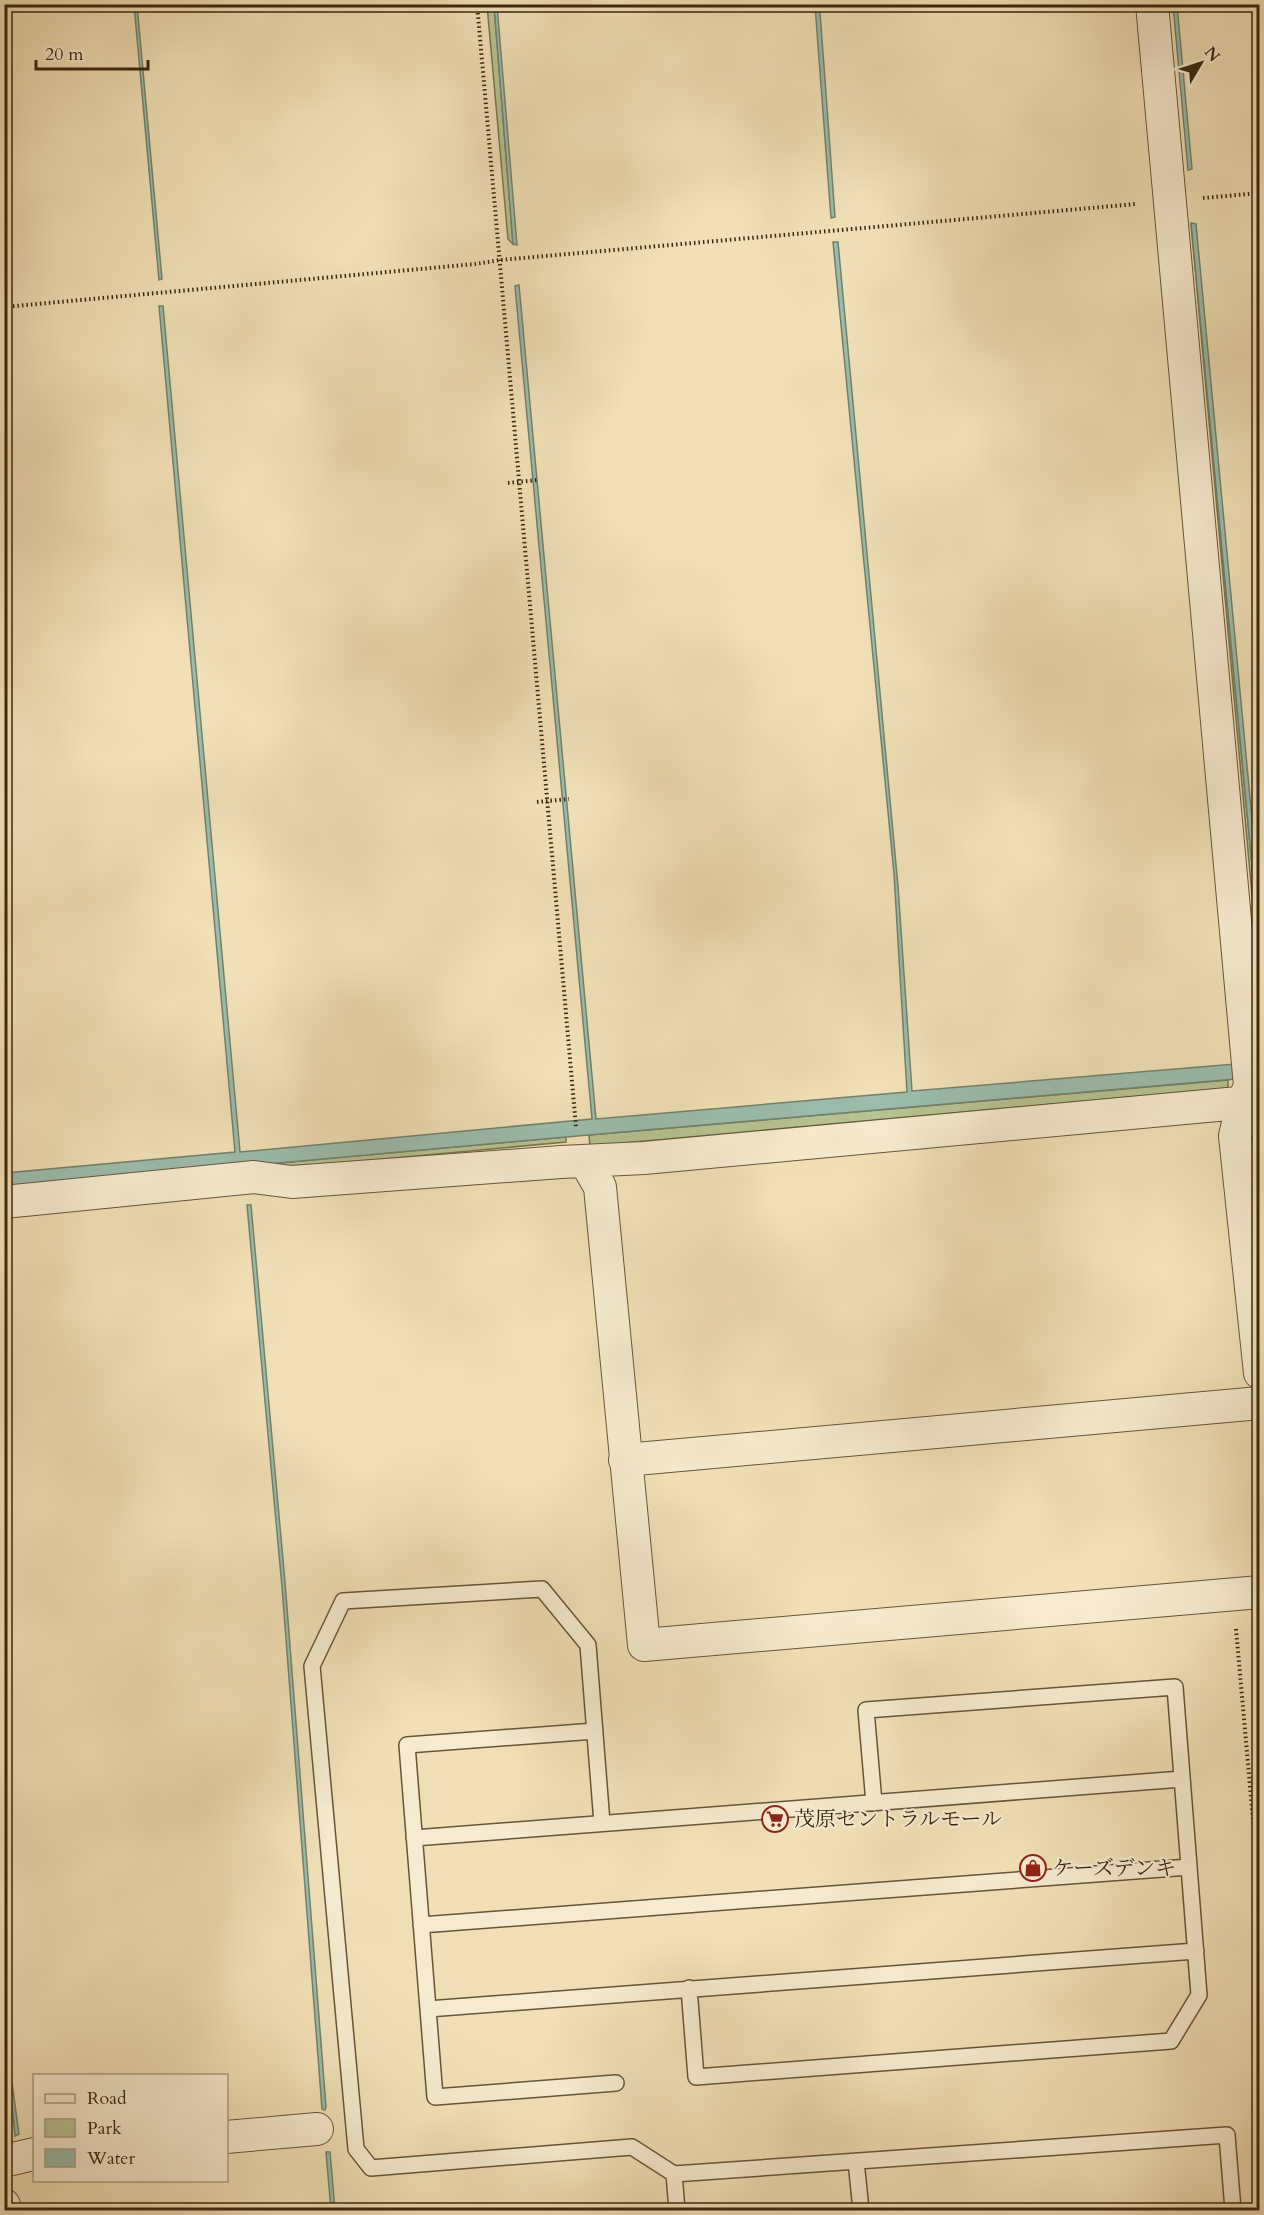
<svg xmlns="http://www.w3.org/2000/svg" width="1264" height="2215" font-family="Cardo,'Noto Serif JP',serif">
  <style>
    .green { fill: #b6c392; stroke: #787550; stroke-width: 1.5 }
    .water { fill: #9bbdac; stroke: #74816d; stroke-width: 1.5 }
    .lines { fill: none; stroke-linecap: round; stroke-linejoin: round }
    .service-casing { stroke: #685538; stroke-width: 18 }
    .minor-casing { stroke: #685538; stroke-width: 34 }
    .path { stroke: #3a270e; stroke-width: 4; stroke-dasharray: 1.5 3; stroke-linecap: butt }
    .service { stroke: #f6ebd0; stroke-width: 15 }
    .minor { stroke: #f6ebd0; stroke-width: 32 }
    .labels { text-anchor: middle; stroke-width: 4.5; stroke-linejoin: round; paint-order: stroke }
    .poi-label { font-size: 21px; fill: #3a270e; stroke: #f6ebd0; text-anchor: start }
  </style>
  <rect width="100%" height="100%" fill="#f1e0b7"/>
  <filter id="stains"><feTurbulence type="fractalNoise" baseFrequency=".00333" numOctaves="4"/><feColorMatrix values="0 0 0 0 .2 0 0 0 0 .09 0 0 0 0 .02 0 0 0 .5 -.17"/></filter>
  <radialGradient id="worn" r=".72"><stop offset=".6" stop-color="#630" stop-opacity="0"/><stop offset="1" stop-color="#630" stop-opacity=".3"/></radialGradient>
  <!-- green -->
  <path class="green" d="M 487,5 L 494,5 L 513,244 L 508,239 Z
    M 1191,223 L 1259,939 L 1259,972 Z
    M 1228,1080 L 1228,1088 L 590,1146 L 589,1135 Z
    M 566,1137 L 566,1142 L 5,1194 L 5,1188 Z"/>
  <!-- water -->
  <path class="water" d="M 134,5 L 137,5 L 162,279 L 159,280 Z
    M 494,5 L 497,5 L 517,245 L 513,244 Z
    M 815,5 L 819,5 L 820,12 L 835,217 L 831,218 Z
    M 1173,5 L 1177,5 L 1192,169 L 1188,170 Z
    M 1191,223 L 1196,224 L 1259,893 L 1259,939 Z
    M 833,242 L 838,242 L 898,886 L 912,1091 L 1259,1062 L 1259,1077 L 566,1137 L 5,1188 L 5,1173 L 235,1152 L 159,306 L 163,306 L 240,1152 L 592,1119 L 515,286 L 519,285 L 596,1119 L 907,1092 L 894,874 Z
    M 247,1205 L 251,1205 L 285,1582 L 326,2107 L 325,2110 L 322,2109 L 282,1587 Z
    M 4,2024 L 19,2134 L 15,2136 L 5,2034 Z
    M 326,2152 L 330,2152 L 335,2210 L 331,2210 Z"/>
  <g class="lines">
    <defs>
      <path id="service" d="M 595,1731 L 407,1745 L 435,2097 L 616,2083
        M 602,1823 L 588,1645 L 542,1589 L 343,1601 L 312,1666 L 356,2149 L 371,2168 L 632,2147 L 674,2174 L 1227,2135 L 1233,2210
        M 414,1838 L 1182,1779
        M 421,1925 L 1189,1867
        M 689,1988 L 696,2077 L 1171,2041 L 1199,1995 L 1175,1687 L 866,1710 L 874,1803
        M 428,2009 L 1196,1951
        M 856,2161 L 861,2210
        M 674,2174 L 677,2210"/>
      <path id="minor" d="M 1152,4 L 1250,1086 L 1243,1102 L 1235,1136 L 1260,1373
        M 585,1161 L 600,1187 L 644,1645 L 1260,1592
        M 4,1202 L 254,1177 L 292,1182 L 561,1162 L 644,1158 L 1260,1101
        M 625,1460 L 1260,1403
        M 226,2137 L 317,2129
        M 4,2161 L 34,2154
        M 4,2205 L 5,2210"/>
    </defs>
    <!-- service casing -->
    <use href="#service" class="service-casing"/>
    <!-- minor casing -->
    <use href="#minor" class="minor-casing"/>
    <!-- path -->
    <path class="path" d="M 477,4 L 576,1127
      M 1203,198 L 1260,193
      M 4,307 L 475,264 L 500,260 L 1136,204
      M 508,483 L 537,480
      M 537,802 L 569,799
      M 1236,1629 L 1260,1898"/>
    <!-- service -->
    <use href="#service" class="service"/>
    <!-- minor -->
    <use href="#minor" class="minor"/>
  </g>
  <!-- icons -->
  <defs>
    <symbol id="supermarket-ring" viewBox="-11 -11 22 22"><circle r="9.5" fill="#f6ebd0" stroke="#8f2418" stroke-width="1.5"/><path d="M-6-5.5h2.5l.6 2H6L4.5 2H-2.5L-4.4-4H-6ZM-1.5 3.2a1.3 1.3 0 1 0 .1 0ZM3 3.2a1.3 1.3 0 1 0 .1 0Z" fill="#8f2418"/></symbol>
    <symbol id="shop-ring" viewBox="-11 -11 22 22"><circle r="9.5" fill="#f6ebd0" stroke="#8f2418" stroke-width="1.5"/><path d="M-5-2.5h2.3a2.7 3.5 0 0 1 5.4 0H5L5.5 6h-11ZM-1.5-2.5h3a1.5 2.3 0 0 0-3 0Z" fill="#8f2418"/></symbol>
  </defs>
  <g fill-rule="evenodd">
    <use href="#supermarket-ring" x="760" y="1804" width="30" height="30"/>
    <use href="#shop-ring" x="1018" y="1853" width="30" height="30"/>
  </g>
  <g class="labels">
    <!-- poi labels -->
    <g class="poi-label">
      <text x="794" y="1826">茂原セントラルモール</text>
      <text x="1052" y="1875">ケーズデンキ</text>
    </g>
  </g>
  <!-- margin -->
  <rect width="1264" height="2215" fill="none" stroke="#f1e0b7" stroke-width="24"/>
  <rect x="6" y="6" width="1252" height="2203" fill="none" stroke="#3a270e" stroke-width="3"/>
  <rect x="12" y="12" width="1240" height="2191" fill="none" stroke="#3a270e" stroke-width="1.5"/>
  <!-- legend -->
  <rect x="33" y="2074" width="195" height="108" fill="#f6ebd0" stroke="#ab9d82" stroke-width="1.5"/>
  <rect x="45" y="2094" width="30" height="9" fill="#f6ebd0" stroke="#ab9d82" stroke-width="1.5"/>
  <text x="87" y="2104" font-size="18" fill="#3a270e">Road</text>
  <rect x="45" y="2119" width="30" height="18" fill="#b6c392" stroke="#ab9d82" stroke-width="1.5"/>
  <text x="87" y="2134" font-size="18" fill="#3a270e">Park</text>
  <rect x="45" y="2149" width="30" height="18" fill="#9bbdac" stroke="#ab9d82" stroke-width="1.5"/>
  <text x="87" y="2164" font-size="18" fill="#3a270e">Water</text>
  <!-- north arrow -->
  <g transform="translate(1201 63) rotate(51)" stroke="#f6ebd0" stroke-width="4.5" paint-order="stroke">
  <path d="M0-4.5L10 22L0 15L-10 22Z" fill="#3a270e"/>
  <text y="-9" font-size="16" font-weight="bold" text-anchor="middle" fill="#3a270e">N</text>
  </g>
  <!-- scale -->
  <path d="M36 60v9h112v-9" fill="none" stroke="#3a270e" stroke-width="3"/>
  <text x="45" y="60" font-size="18" fill="#3a270e" stroke="#f6ebd0" stroke-width="4.5" paint-order="stroke">20 m</text>
  <rect width="100%" height="100%" filter="url(#stains)"/>
  <rect width="100%" height="100%" fill="url(#worn)"/>
</svg>
